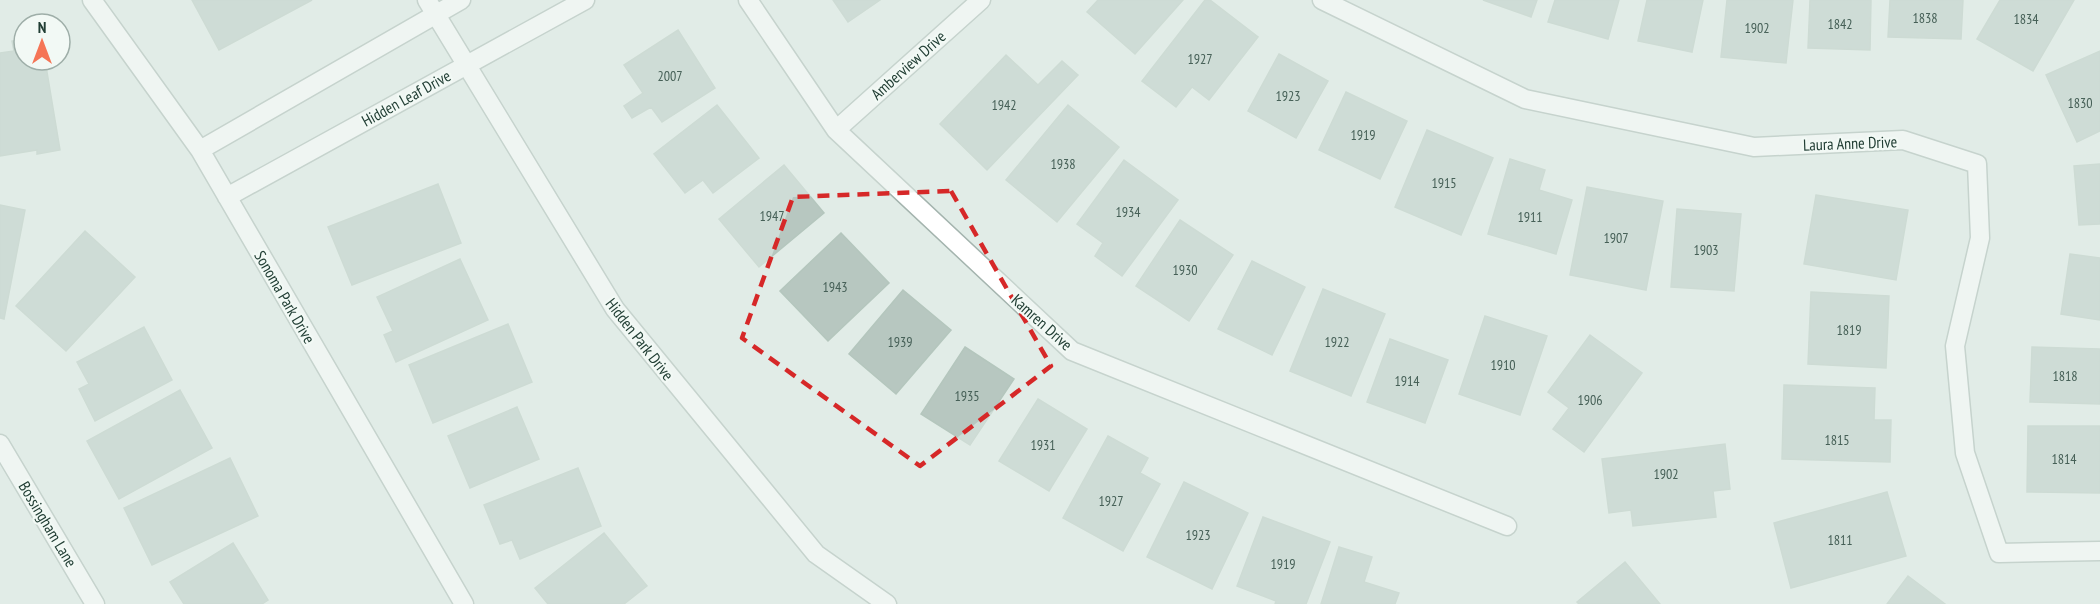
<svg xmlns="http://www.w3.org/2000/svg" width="2100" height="604" font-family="'PT Sans Narrow',sans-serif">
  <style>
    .building { fill: #b7c7c0; stroke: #b4c6bd; stroke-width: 1.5 }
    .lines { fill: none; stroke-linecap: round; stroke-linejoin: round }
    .minor-casing { stroke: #a4b4ae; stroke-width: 21 }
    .tertiary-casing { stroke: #a4b4ae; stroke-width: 21 }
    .minor { stroke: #fff; stroke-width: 18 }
    .tertiary { stroke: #fff; stroke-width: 18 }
    .marked { fill: none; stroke: #d62828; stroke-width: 4.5; stroke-dasharray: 12 8; stroke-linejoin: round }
    .labels { text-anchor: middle; stroke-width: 4.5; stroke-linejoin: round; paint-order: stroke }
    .number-label { font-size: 14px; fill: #466057 }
    .street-label { font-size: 16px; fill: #213e34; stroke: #f2f9f5 }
  </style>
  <rect width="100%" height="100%" fill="#e1ece7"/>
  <!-- building -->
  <path class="building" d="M 192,0 L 312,0 L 219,50 Z
    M 833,0 L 880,0 L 848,22 Z
    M 1098,0 L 1183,0 L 1135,54 L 1087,12 Z
    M 1205,0 L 1210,0 L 1258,37 L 1209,100 L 1192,87 L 1176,107 L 1142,81 Z
    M 1483,0 L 1537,0 L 1531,17 Z
    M 1555,0 L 1619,0 L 1608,39 L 1548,22 Z
    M 1647,0 L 1703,0 L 1692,52 L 1638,41 Z
    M 1727,0 L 1793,0 L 1786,63 L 1721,57 Z
    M 1810,0 L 1871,0 L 1870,50 L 1808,48 Z
    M 1890,0 L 1963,0 L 1961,39 L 1888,37 Z
    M 2000,0 L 2074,0 L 2033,71 L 1977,39 Z
    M 678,30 L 715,88 L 662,122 L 651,107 L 632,118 L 624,106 L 643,93 L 624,65 Z
    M 24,39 L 24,60 L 45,60 L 60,150 L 37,154 L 37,150 L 0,156 L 0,53 L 14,51 L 12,41 Z
    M 2100,51 L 2100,131 L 2077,142 L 2046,75 Z
    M 1279,54 L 1328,81 L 1296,138 L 1248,111 Z
    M 1006,55 L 1038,85 L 1062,61 L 1078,75 L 987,170 L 940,124 Z
    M 1346,92 L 1407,121 L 1380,179 L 1319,150 Z
    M 717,105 L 759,158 L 713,193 L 703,180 L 685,193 L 654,154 Z
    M 1068,105 L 1119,147 L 1057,222 L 1006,180 Z
    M 1427,130 L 1493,158 L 1461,235 L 1395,207 Z
    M 1510,159 L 1545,170 L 1539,190 L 1572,200 L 1556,254 L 1488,234 Z
    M 1124,160 L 1178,200 L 1122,276 L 1095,256 L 1103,243 L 1077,224 Z
    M 2100,164 L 2100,224 L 2079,225 L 2074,166 Z
    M 784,165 L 824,213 L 759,267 L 719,219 Z
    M 438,184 L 461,243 L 352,285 L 328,227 Z
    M 1587,187 L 1663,201 L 1646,290 L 1570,275 Z
    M 1816,195 L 1908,210 L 1896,280 L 1804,264 Z
    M 0,205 L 25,210 L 4,319 L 0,318 Z
    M 1677,209 L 1741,214 L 1734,291 L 1671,287 Z
    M 1180,220 L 1233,255 L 1189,321 L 1136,286 Z
    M 85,231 L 135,277 L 66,351 L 16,306 Z
    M 841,233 L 889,283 L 828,341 L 780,291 Z
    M 2070,254 L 2100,258 L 2100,320 L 2061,314 Z
    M 460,259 L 488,320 L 396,362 L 384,335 L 393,331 L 377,297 Z
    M 1252,261 L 1305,287 L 1272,355 L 1218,329 Z
    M 1323,289 L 1385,314 L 1351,396 L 1290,371 Z
    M 903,290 L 951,330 L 896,394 L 849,354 Z
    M 1811,292 L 1889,296 L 1886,368 L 1808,364 Z
    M 1485,316 L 1547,336 L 1520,415 L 1459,394 Z
    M 508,324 L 532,382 L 433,423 L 409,365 Z
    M 144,327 L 172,380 L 95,421 L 79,389 L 89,384 L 77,362 Z
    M 1590,335 L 1642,373 L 1584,452 L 1553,429 L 1569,408 L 1548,392 Z
    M 1390,339 L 1448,360 L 1425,423 L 1367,402 Z
    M 965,347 L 1014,379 L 970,445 L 921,414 Z
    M 2032,347 L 2100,349 L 2100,404 L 2030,402 Z
    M 1784,385 L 1875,388 L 1874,420 L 1891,420 L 1890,462 L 1782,459 Z
    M 180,390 L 212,448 L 119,499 L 87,441 Z
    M 1038,399 L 1087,429 L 1049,491 L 999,461 Z
    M 517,407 L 539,459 L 470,488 L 448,436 Z
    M 2028,426 L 2100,426 L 2100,493 L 2027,492 Z
    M 1108,436 L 1148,458 L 1140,473 L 1160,484 L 1123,551 L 1063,518 Z
    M 1725,444 L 1730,489 L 1713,491 L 1716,517 L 1633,526 L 1631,510 L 1609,513 L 1602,459 Z
    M 230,458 L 258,516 L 152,565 L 124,508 Z
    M 578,468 L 601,526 L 520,559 L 512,540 L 500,544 L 484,505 Z
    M 1184,482 L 1248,513 L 1212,589 L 1147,557 Z
    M 1887,492 L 1906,556 L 1791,588 L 1774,523 Z
    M 1263,517 L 1330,542 L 1306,604 L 1275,604 L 1276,601 L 1237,586 Z
    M 604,533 L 647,586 L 624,604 L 548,604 L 535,588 Z
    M 233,543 L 268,600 L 262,604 L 184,604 L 170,582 Z
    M 1339,547 L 1372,557 L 1364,582 L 1399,593 L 1395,604 L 1321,604 Z
    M 1625,562 L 1660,604 L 1579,604 L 1577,602 Z
    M 1908,576 L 1945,604 L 1887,604 Z"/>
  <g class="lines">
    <defs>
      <path id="minor" d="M 92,0 L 200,150 L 464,604
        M 748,0 L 836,130 L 1072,351 L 1507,526
        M 1322,0 L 1525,99 L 1754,147 L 1903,140 L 1977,164 L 1980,238 L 1955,346 L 1965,453 L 1999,553 L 2100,551
        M 836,130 L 981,0
        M 200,150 L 461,0
        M 227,197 L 585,0
        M 0,444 L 95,604"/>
      <path id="tertiary" d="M 427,0 L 615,309 L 816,554 L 887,604"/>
    </defs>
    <!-- minor casing -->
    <use href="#minor" class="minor-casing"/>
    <!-- tertiary casing -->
    <use href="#tertiary" class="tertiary-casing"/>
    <!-- minor -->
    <use href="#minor" class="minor"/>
    <!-- tertiary -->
    <use href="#tertiary" class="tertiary"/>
  </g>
  <!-- marked area -->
  <path d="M0 0H2100V604H0ZM 951,191 L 1051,366 L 920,466 L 742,338 L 793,197 Z" fill="#e1ece7" fill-opacity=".55" fill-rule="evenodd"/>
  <path class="marked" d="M 951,191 L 1051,366 L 920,466 L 742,338 L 793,197 Z"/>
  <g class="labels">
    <!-- number labels -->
    <g class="number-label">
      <text x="1925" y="23">1838</text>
      <text x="2026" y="24">1834</text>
      <text x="1840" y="29">1842</text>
      <text x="1757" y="33">1902</text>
      <text x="1200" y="64">1927</text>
      <text x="670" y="81">2007</text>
      <text x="1288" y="101">1923</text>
      <text x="2080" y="108">1830</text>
      <text x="1004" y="110">1942</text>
      <text x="1363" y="140">1919</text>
      <text x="1063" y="169">1938</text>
      <text x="1444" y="188">1915</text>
      <text x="1128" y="217">1934</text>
      <text x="772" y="221">1947</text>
      <text x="1530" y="222">1911</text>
      <text x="1616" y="243">1907</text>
      <text x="1706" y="255">1903</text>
      <text x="1185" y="275">1930</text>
      <text x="835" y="292">1943</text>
      <text x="1849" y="335">1819</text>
      <text x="900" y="347">1939</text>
      <text x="1337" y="347">1922</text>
      <text x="1503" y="370">1910</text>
      <text x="2065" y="381">1818</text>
      <text x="1407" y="386">1914</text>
      <text x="967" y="401">1935</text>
      <text x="1590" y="405">1906</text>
      <text x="1837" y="445">1815</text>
      <text x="1043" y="450">1931</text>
      <text x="2064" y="464">1814</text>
      <text x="1666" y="479">1902</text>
      <text x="1111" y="506">1927</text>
      <text x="1198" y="540">1923</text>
      <text x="1840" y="545">1811</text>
      <text x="1283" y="569">1919</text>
    </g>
    <!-- street labels -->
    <g class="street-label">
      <text transform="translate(908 65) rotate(-42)" y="6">Amberview Drive</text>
      <text transform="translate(406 98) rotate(-29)" y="6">Hidden Leaf Drive</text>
      <text transform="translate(1850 143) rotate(-2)" y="6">Laura Anne Drive</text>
      <text transform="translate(285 297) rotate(60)" y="6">Sonoma Park Drive</text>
      <text transform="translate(1042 322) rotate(42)" y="6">Kamren Drive</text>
      <text transform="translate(640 339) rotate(52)" y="6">Hidden Park Drive</text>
      <text transform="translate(48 524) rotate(59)" y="6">Bossingham Lane</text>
    </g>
  </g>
  <!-- north arrow -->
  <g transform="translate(42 42)"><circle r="28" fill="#f2f9f5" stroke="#9eaea8" stroke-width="1.5"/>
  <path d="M0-4.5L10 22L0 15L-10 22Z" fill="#f57556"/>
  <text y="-9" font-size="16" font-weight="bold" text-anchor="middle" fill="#213e34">N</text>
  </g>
</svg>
